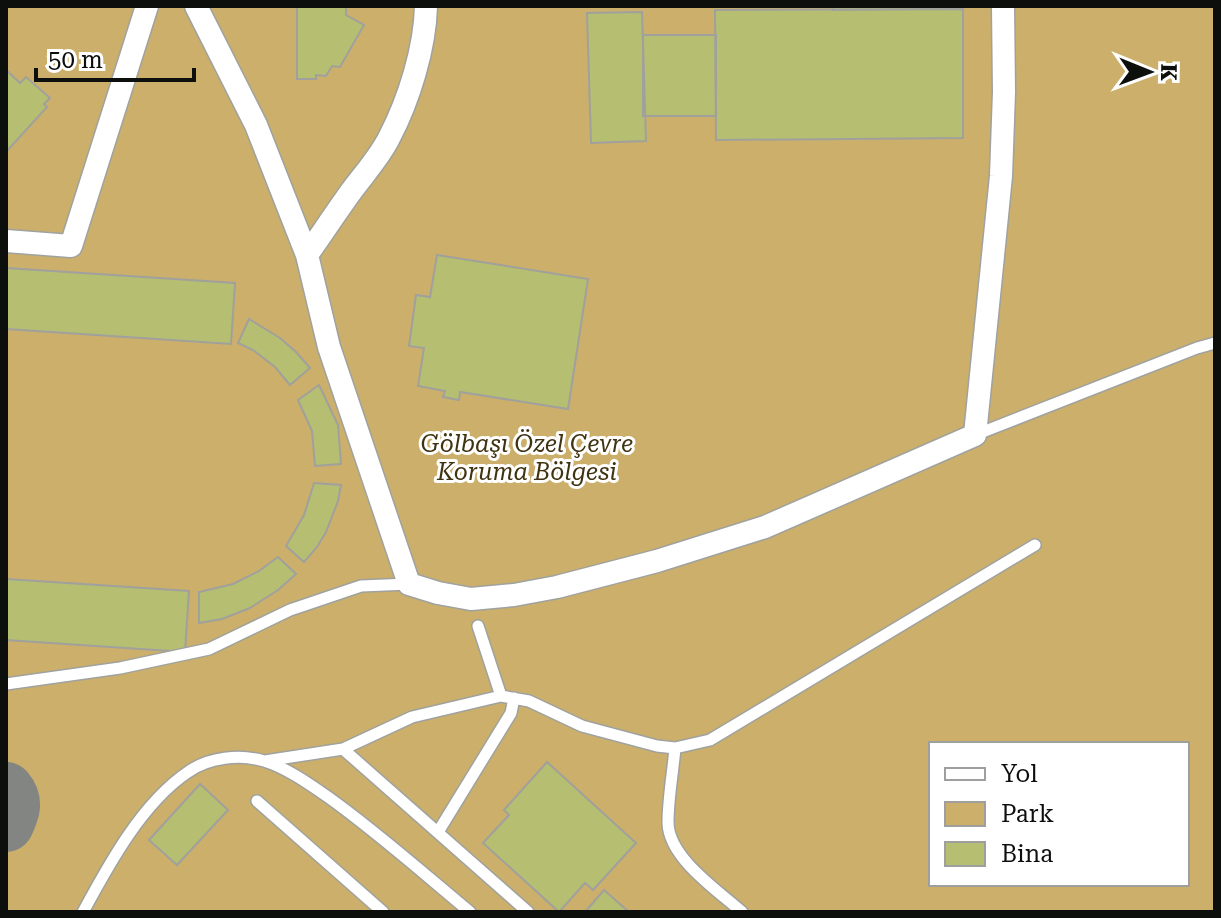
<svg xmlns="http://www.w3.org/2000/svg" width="1221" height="918" font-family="'Roboto Serif',serif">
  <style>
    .park { fill: #ccaf6a; fill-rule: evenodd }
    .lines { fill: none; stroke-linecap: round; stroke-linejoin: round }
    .taxiway { stroke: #828582; stroke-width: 56 }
    .building { fill: #b6be71; stroke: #a0a19c; stroke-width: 2 }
    .lane-casing { stroke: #9fa29e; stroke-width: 14 }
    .street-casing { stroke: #9fa29e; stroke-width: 25 }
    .lane { stroke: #fff; stroke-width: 11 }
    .street { stroke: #fff; stroke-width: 22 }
    .labels { text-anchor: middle; stroke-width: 6; stroke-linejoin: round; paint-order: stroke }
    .park-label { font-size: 24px; font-style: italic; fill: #403312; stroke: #fff }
  </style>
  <rect width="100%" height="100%" fill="#dce0db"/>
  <!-- park -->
  <path class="park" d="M 6,6 L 1215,6 L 1215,912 L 6,912 ZM 931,744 L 1187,744 L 1187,884 L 931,884 Z"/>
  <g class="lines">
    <!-- taxiway -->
    <path class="taxiway" d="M 6,790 C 16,802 12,811 6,824"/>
  </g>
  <!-- building -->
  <path class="building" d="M 297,6 L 346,6 L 346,15 L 364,25 L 340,67 L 332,66 L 326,76 L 316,75 L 316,79 L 297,79 Z
    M 833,6 L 953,6 L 953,9 L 833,10 Z
    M 963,9 L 963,138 L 716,140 L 715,10 Z
    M 642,12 L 646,141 L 591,143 L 587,13 Z
    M 643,35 L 716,35 L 716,116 L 643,116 Z
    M 6,70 L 20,83 L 26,77 L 50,98 L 44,104 L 47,107 L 6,152 Z
    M 437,255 L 588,279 L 568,409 L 460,392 L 459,400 L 443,397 L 445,391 L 418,386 L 424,348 L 409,346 L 416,295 L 430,297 Z
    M 6,268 L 235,283 L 231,344 L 6,329 Z
    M 249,319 L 280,338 L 296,352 L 310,368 L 290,385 L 275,367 L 253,350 L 238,343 Z
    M 319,385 L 338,425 L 341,464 L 315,466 L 312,431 L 298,400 Z
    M 314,483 L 341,485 L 338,501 L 326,532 L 317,547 L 304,562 L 286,546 L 304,515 Z
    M 278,557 L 296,574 L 278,590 L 250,608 L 222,619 L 199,623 L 199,592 L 233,584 L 259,571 Z
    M 6,579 L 189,591 L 185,652 L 6,640 Z
    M 547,762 L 636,843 L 593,890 L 585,883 L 559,912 L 483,843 L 509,815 L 504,810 Z
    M 200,784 L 228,810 L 177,865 L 149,840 Z
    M 604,890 L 629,912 L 585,912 Z"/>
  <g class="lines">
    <defs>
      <path id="lane" d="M 975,435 L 1197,348 L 1215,343
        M 478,626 L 501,696
        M 6,684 L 120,668 L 209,649 L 290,610 L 361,586 L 409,584
        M 675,748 C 673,772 668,798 668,823 C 669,858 717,890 742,912
        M 343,749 L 528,912
        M 265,761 L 343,749 L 412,717 L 501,696 L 529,701 L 582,726 L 657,746 L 675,748 L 710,740 L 1035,545
        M 257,801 L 383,912
        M 438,832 L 511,713 L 514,698
        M 83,912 C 109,864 142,803 188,772 C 209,757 240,754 264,761 C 287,768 309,784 328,797 C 377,832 423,873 470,912"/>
      <path id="street" d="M 196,6 L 256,125 L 307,255
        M 426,6 C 425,48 409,100 389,138 C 379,158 363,175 350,193 C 335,214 321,235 307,255 L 329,347 L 409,584 L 438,593 L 471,599 L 514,595 L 557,587 L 657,561 L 765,527 L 975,435 L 1001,176 L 1004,92 L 1003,6
        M 6,241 L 71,246 L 147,6"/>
    </defs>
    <!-- lane casing -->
    <use href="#lane" class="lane-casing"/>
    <!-- street casing -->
    <use href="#street" class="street-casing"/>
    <!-- lane -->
    <use href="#lane" class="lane"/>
    <!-- street -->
    <use href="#street" class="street"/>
  </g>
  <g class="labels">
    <!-- park labels -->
    <g class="park-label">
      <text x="527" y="452">Gölbaşı Özel Çevre<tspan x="527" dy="28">Koruma Bölgesi</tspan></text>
    </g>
  </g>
  <!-- border -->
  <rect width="1221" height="918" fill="none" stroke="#0d0f0d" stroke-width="16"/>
  <!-- legend -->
  <rect x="929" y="742" width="260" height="144" fill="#ffffff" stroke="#9e9f9e" stroke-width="2"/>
  <rect x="945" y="768" width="40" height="12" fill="#ffffff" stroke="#9e9f9e" stroke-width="2"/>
  <text x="1001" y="782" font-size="24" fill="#0d0f0d">Yol</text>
  <rect x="945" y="802" width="40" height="24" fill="#ccaf6a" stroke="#9e9f9e" stroke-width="2"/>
  <text x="1001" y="822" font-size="24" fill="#0d0f0d">Park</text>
  <rect x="945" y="842" width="40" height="24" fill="#b6be71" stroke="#9e9f9e" stroke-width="2"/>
  <text x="1001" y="862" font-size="24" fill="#0d0f0d">Bina</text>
  <!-- north arrow -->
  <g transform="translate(1149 72) rotate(91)" stroke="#ffffff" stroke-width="6" paint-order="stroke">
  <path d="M0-6L14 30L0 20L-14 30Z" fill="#0d0f0d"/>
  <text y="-12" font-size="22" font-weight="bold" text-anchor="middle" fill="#0d0f0d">K</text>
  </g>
  <!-- scale -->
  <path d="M36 68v12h158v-12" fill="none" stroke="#0d0f0d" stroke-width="4"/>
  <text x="48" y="68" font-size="24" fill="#0d0f0d" stroke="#ffffff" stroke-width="6" paint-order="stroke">50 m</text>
</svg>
